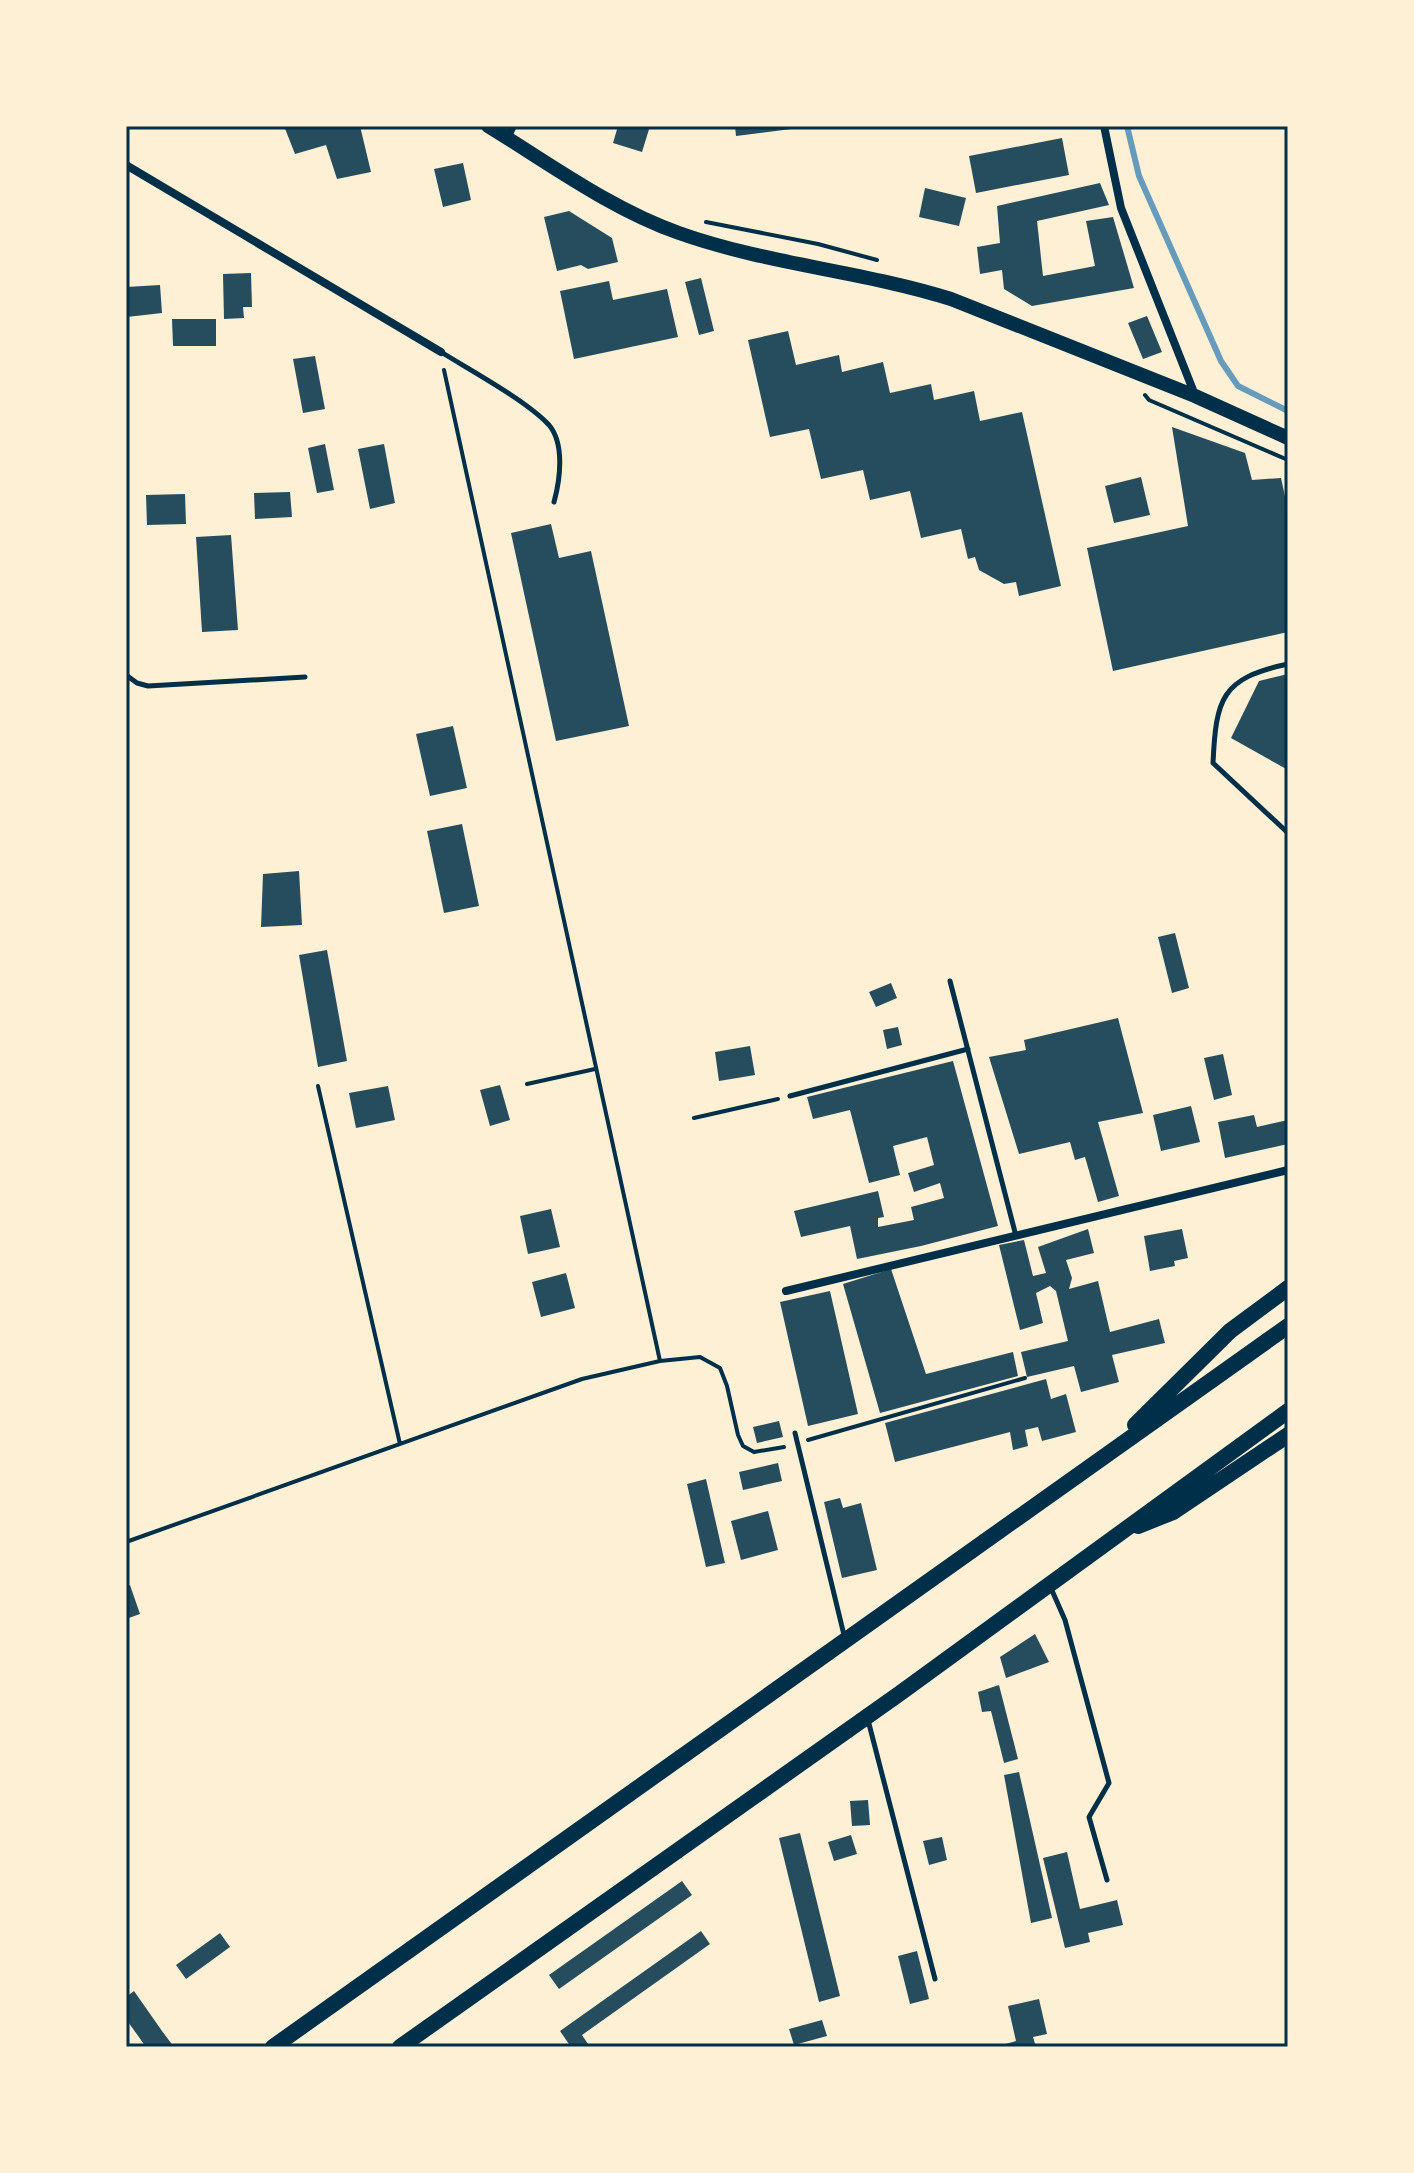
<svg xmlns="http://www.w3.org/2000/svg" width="1414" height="2173" font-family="Barlow,sans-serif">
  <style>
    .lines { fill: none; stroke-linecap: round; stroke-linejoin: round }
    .stream { stroke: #669bbc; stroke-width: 6 }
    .building { fill: #264d5e }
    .path { stroke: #003049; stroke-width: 4 }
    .service { stroke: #003049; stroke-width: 5 }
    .minor { stroke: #003049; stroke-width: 8 }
    .tertiary { stroke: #003049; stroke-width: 14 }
    .primary { stroke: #003049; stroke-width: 16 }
    .neatline { fill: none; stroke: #003049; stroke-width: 3 }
  </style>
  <rect width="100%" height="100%" fill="#fdf0d5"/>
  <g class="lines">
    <!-- stream -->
    <path class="stream" d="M 1127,126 L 1139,176 L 1221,361 L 1238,386 L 1288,411"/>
  </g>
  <!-- building -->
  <path class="building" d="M 284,126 L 360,126 L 371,172 L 337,179 L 326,145 L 295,154 Z
    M 618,126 L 650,126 L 642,152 L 613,143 Z
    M 735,126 L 799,126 L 799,128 L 736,136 Z
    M 1062,138 L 1069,175 L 976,193 L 969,156 Z
    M 463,163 L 471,200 L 443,207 L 434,169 Z
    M 1100,183 L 1109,205 L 1037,221 L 1043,276 L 1095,266 L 1086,221 L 1113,217 L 1134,288 L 1032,306 L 1004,289 L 1002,270 L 980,274 L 977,247 L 1000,243 L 997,206 Z
    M 925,188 L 966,198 L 959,226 L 919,217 Z
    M 569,211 L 612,238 L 618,262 L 588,269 L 581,265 L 557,271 L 544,217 Z
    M 251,273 L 252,307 L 243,307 L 244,318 L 224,319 L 223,274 Z
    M 701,278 L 714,331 L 699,335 L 685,282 Z
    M 609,281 L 613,300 L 667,289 L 678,337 L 574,359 L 560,291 Z
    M 160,285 L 162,313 L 127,317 L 126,287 Z
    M 1147,316 L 1162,352 L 1143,359 L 1128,323 Z
    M 172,319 L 216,319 L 216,346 L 173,346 Z
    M 788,331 L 796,365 L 839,355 L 842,372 L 883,362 L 890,393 L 931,384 L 934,400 L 974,391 L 980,421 L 1022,412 L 1061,586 L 1019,596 L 1016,582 L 1004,584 L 979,570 L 975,557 L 968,559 L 961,529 L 921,538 L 910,491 L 870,500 L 863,470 L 821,479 L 809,429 L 770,437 L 748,340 Z
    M 315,356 L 325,409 L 303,413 L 293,359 Z
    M 1172,427 L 1245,453 L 1252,480 L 1281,478 L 1288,510 L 1288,632 L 1113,671 L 1087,548 L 1188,526 Z
    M 325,444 L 334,490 L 317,493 L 308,448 Z
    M 384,444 L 395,503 L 370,509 L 358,449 Z
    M 1141,477 L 1150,515 L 1114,523 L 1105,486 Z
    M 290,492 L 292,517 L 255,519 L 254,493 Z
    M 185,494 L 186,524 L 147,525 L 146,495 Z
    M 551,524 L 559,558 L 591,551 L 629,726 L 556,741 L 511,533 Z
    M 231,535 L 238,630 L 202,632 L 196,537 Z
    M 1288,674 L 1288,770 L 1231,738 L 1259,681 Z
    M 453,726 L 467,788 L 430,796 L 416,734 Z
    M 462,824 L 479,906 L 444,913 L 427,831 Z
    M 299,871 L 302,925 L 261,927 L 263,874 Z
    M 1175,933 L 1189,988 L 1172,993 L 1158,937 Z
    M 327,950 L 347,1061 L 318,1067 L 299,955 Z
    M 891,983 L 897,998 L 876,1007 L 869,992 Z
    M 1118,1018 L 1143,1113 L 1098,1122 L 1119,1196 L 1098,1202 L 1085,1157 L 1075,1160 L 1070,1142 L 1019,1154 L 989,1057 L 1026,1050 L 1024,1040 Z
    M 898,1027 L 902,1045 L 887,1049 L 883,1030 Z
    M 750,1046 L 755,1075 L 719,1081 L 715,1052 Z
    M 1223,1054 L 1232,1095 L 1214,1100 L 1204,1058 Z
    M 953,1061 L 998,1226 L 921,1246 L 857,1259 L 850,1226 L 801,1237 L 794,1211 L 878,1191 L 884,1217 L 878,1218 L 878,1227 L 914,1220 L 911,1207 L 944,1198 L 940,1183 L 914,1192 L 908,1173 L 934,1165 L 927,1137 L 893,1146 L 900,1175 L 869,1183 L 850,1110 L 813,1119 L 807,1097 Z
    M 500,1085 L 510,1120 L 490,1126 L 480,1090 Z
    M 388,1086 L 395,1120 L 356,1128 L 349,1093 Z
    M 1191,1106 L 1200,1142 L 1161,1151 L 1153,1115 Z
    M 1254,1115 L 1257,1127 L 1288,1120 L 1288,1144 L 1225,1158 L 1218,1122 Z
    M 551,1209 L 560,1247 L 528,1254 L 520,1216 Z
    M 1088,1229 L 1094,1253 L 1066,1260 L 1072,1278 L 1069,1289 L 1098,1281 L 1110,1332 L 1159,1319 L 1165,1343 L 1112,1355 L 1119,1382 L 1081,1392 L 1074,1366 L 1027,1377 L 1021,1352 L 1068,1341 L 1056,1291 L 1050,1286 L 1036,1293 L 1043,1323 L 1020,1330 L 999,1245 L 1024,1240 L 1033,1276 L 1046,1273 L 1038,1247 Z
    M 1182,1229 L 1188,1258 L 1174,1261 L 1175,1266 L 1150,1271 L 1144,1236 Z
    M 891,1269 L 926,1374 L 1013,1352 L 1018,1376 L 880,1413 L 843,1284 Z
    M 566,1273 L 575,1308 L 541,1317 L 532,1282 Z
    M 830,1291 L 858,1414 L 808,1426 L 780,1302 Z
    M 1046,1379 L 1051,1399 L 1066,1394 L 1076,1432 L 1042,1441 L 1038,1427 L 1025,1430 L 1028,1446 L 1013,1450 L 1010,1432 L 895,1462 L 885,1423 Z
    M 779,1421 L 783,1437 L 757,1443 L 753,1427 Z
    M 778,1463 L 782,1481 L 743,1490 L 739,1472 Z
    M 706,1479 L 725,1563 L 706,1567 L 687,1484 Z
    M 840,1498 L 843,1508 L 861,1503 L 877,1570 L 842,1578 L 824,1502 Z
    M 768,1511 L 778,1550 L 741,1560 L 731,1521 Z
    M 130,1585 L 140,1614 L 126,1619 L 126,1587 Z
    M 1035,1634 L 1049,1662 L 1006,1678 L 1000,1657 Z
    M 999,1685 L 1018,1759 L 1004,1763 L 991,1711 L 982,1712 L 978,1692 Z
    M 1019,1772 L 1052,1918 L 1031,1923 L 1004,1775 Z
    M 868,1800 L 870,1825 L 852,1826 L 850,1801 Z
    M 800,1833 L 840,1996 L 819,2002 L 779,1838 Z
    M 851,1835 L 857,1854 L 834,1861 L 828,1842 Z
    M 942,1837 L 947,1860 L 929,1865 L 923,1841 Z
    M 1067,1852 L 1080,1909 L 1117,1900 L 1123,1925 L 1088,1933 L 1090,1942 L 1065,1948 L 1043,1858 Z
    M 682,1881 L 692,1895 L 559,1989 L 549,1975 Z
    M 701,1931 L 710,1944 L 582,2035 L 590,2047 L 571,2047 L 560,2031 Z
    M 220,1933 L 230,1947 L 186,1979 L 176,1965 Z
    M 917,1951 L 929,1999 L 910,2004 L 898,1956 Z
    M 134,1991 L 162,2031 L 174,2047 L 146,2047 L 126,2019 L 126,1997 Z
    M 1039,1999 L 1047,2034 L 1033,2037 L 1036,2047 L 995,2047 L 1016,2041 L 1008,2006 Z
    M 822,2020 L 827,2036 L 794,2045 L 789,2029 Z"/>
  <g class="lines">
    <!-- path -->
    <path class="path" d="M 706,222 L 818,244 L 877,260
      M 444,370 L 660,1361
      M 1145,395 L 1149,400 L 1288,460
      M 527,1084 L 595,1069
      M 318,1086 L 400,1444
      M 694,1118 L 778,1099
      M 808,1440 L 1025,1378
      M 126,1542 L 582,1379 L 660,1361 L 700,1357 L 720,1368 L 727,1386 L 738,1435 L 743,1446 L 754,1452 L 784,1447"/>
    <!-- service -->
    <path class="service" d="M 441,352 C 470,370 527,401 549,425 C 565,444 560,480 554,502
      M 1288,664 C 1221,678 1216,699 1213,763 L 1288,833
      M 126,675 L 137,683 L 148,686 L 305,677
      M 950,981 L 1016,1236
      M 790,1096 L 968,1049
      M 795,1433 L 844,1635
      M 1050,1586 L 1065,1620 L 1109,1783 L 1089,1817 L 1107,1880
      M 868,1720 L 935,1979"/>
    <!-- minor -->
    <path class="minor" d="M 1104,126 L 1121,208 L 1195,395
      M 507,138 L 513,126
      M 126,165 L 441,352
      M 786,1291 L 1288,1170"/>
    <!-- tertiary -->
    <path class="tertiary" d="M 488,126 C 550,164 611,209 679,233 C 766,264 862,271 951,299 L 1195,396 L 1288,438"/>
    <!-- primary -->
    <path class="primary" d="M 1135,1425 L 1230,1331 L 1288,1288
      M 1138,1526 L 1173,1512 L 1288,1435
      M 273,2047 L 1288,1326
      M 400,2047 L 899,1694 L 1288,1411"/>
  </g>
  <!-- border -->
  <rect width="1414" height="2173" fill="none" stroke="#fdf0d5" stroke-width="256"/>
  <rect x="128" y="128" width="1158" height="1917" class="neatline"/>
</svg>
